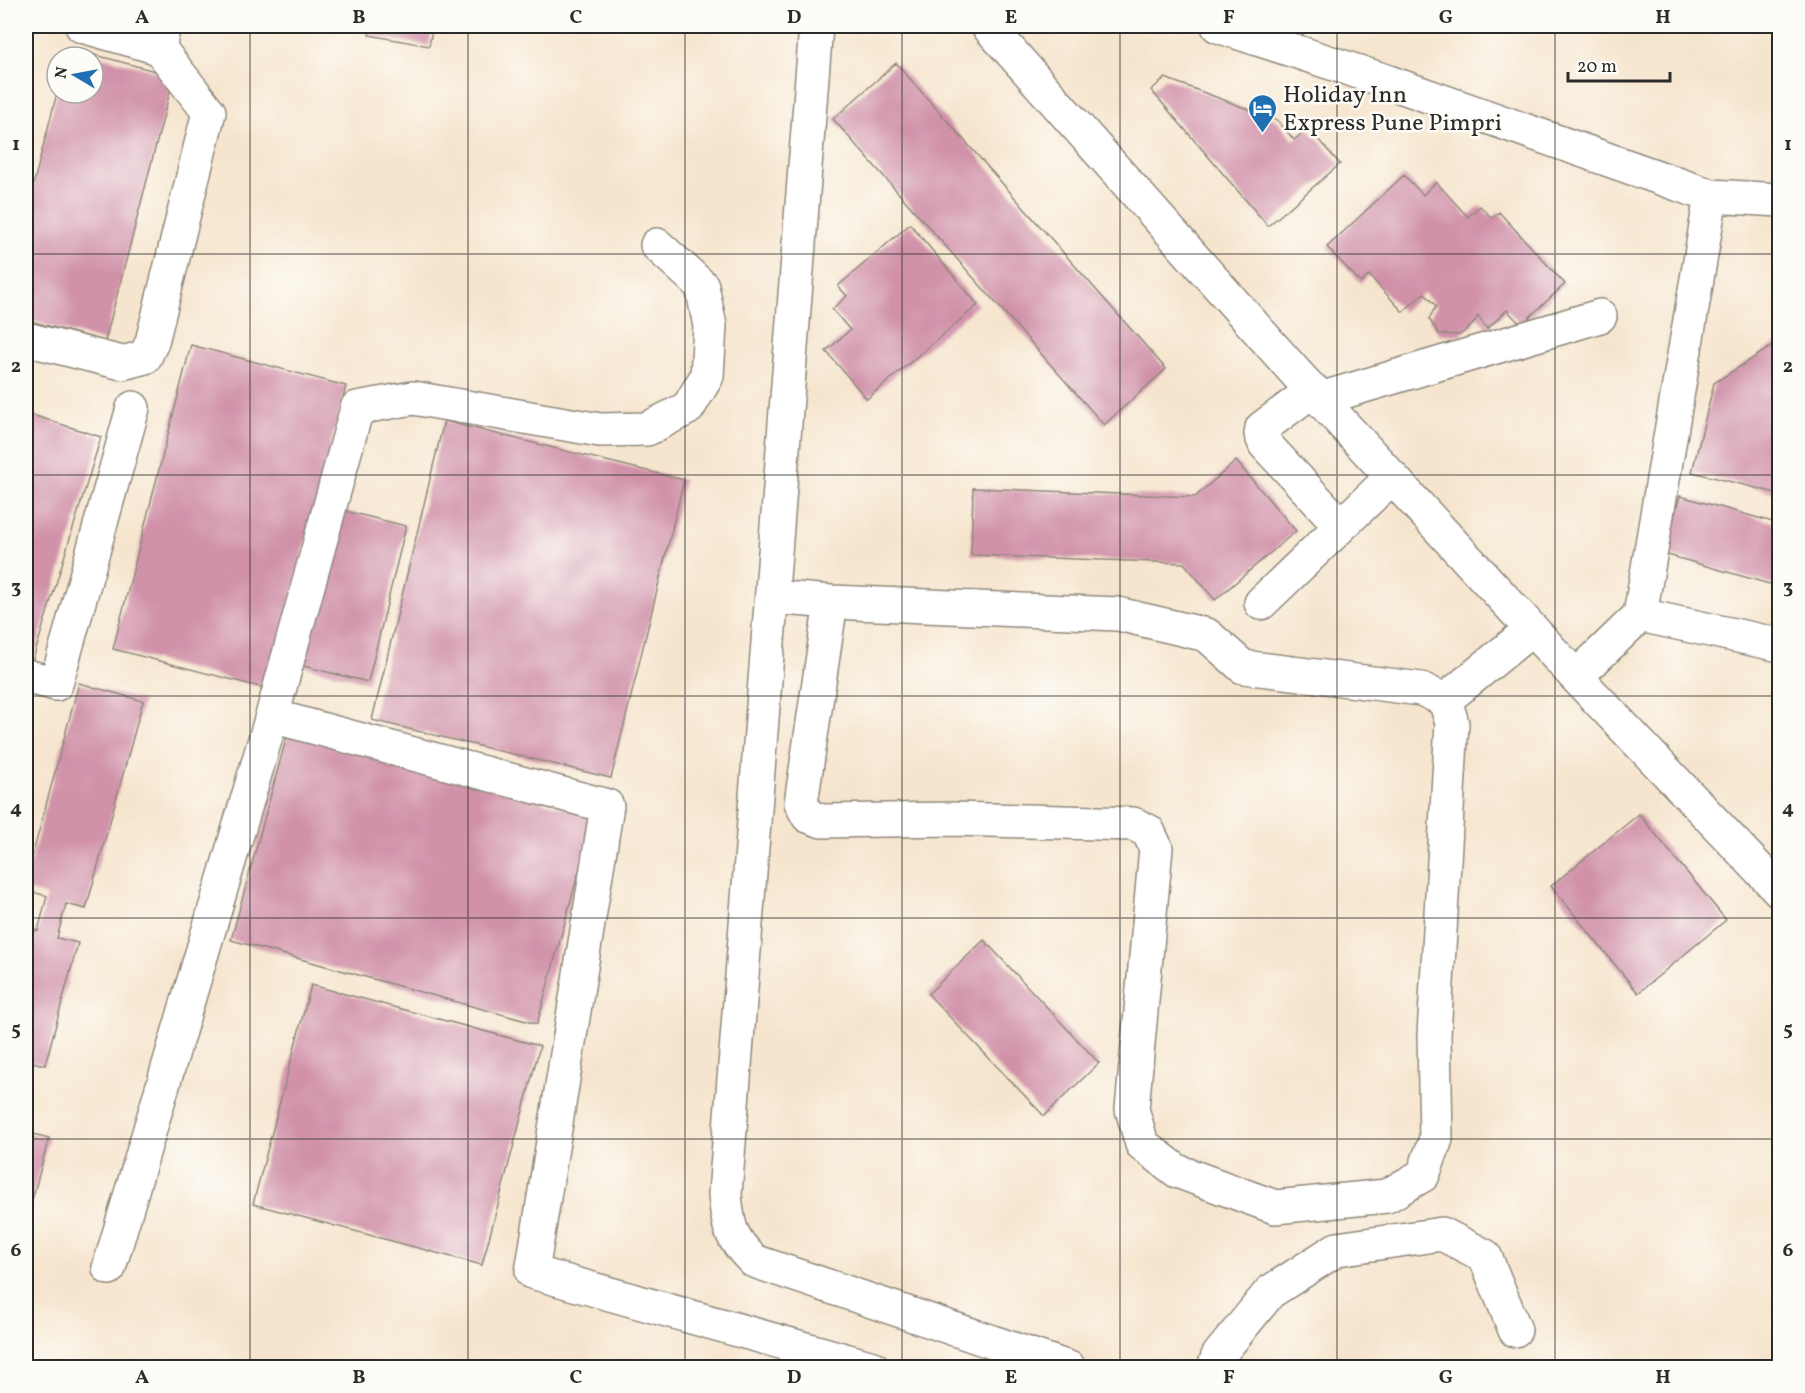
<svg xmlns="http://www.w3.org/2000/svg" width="1805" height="1393" font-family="Vollkorn,serif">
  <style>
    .building { fill: #d091a9 }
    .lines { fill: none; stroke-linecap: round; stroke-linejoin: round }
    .minor-casing { stroke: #90887c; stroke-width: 36 }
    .minor { stroke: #fff; stroke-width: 33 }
    .grid { fill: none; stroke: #2b2b2b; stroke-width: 1.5; stroke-opacity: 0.55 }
    .labels { text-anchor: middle; stroke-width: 5; stroke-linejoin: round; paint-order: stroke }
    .poi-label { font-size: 24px; fill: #2b2b2b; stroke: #fdfcf7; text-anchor: start }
    .neatline { fill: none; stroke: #2b2b2b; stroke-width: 2 }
    .grid-label { font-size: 20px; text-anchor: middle; font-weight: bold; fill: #2b2b2b }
  </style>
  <rect width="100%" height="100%" fill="#fdfcf7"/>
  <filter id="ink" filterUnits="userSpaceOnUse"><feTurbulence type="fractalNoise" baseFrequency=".0167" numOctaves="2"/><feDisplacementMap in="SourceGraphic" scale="12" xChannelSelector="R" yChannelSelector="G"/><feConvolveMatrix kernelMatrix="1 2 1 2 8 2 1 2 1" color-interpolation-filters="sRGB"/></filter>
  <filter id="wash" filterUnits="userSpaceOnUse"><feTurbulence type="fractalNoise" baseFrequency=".008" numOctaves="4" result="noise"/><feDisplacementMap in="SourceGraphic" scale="24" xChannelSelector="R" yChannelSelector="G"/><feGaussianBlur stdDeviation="1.35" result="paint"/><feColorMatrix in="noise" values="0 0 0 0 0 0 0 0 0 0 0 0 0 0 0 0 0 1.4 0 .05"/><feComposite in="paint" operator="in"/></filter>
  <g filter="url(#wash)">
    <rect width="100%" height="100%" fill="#f6e5ce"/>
    <g id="blocks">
      <!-- building -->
      <path class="building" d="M 371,26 L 433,26 L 429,46 L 369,35 Z
        M 69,48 L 174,76 L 105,341 L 26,320 L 26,213 L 57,93 L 93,93 L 93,57 L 66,57 Z
        M 896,63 L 1166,369 L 1104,425 L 833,119 Z
        M 1165,78 L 1277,120 L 1294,140 L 1308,128 L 1340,164 L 1268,226 L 1151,90 Z
        M 1404,175 L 1423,195 L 1436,182 L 1468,217 L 1480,206 L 1492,218 L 1499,212 L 1565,284 L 1521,325 L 1507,310 L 1487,329 L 1478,316 L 1473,324 L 1460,335 L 1439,334 L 1429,319 L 1436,306 L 1424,293 L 1403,312 L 1369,275 L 1361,283 L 1327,247 Z
        M 910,224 L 978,305 L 867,399 L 826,351 L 850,330 L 832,309 L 847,296 L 838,286 Z
        M 1780,341 L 1780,494 L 1692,472 L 1714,383 Z
        M 191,345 L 346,386 L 268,689 L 113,649 Z
        M 26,413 L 101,437 L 30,669 L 26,667 Z
        M 444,421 L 684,480 L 611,778 L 372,720 Z
        M 1236,461 L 1296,531 L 1215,600 L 1184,563 L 971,555 L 973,488 L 1195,497 Z
        M 1680,496 L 1780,524 L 1780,587 L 1664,554 Z
        M 341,510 L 406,526 L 368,682 L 303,666 Z
        M 79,683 L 143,701 L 86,909 L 66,904 L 57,938 L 78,943 L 45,1065 L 32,1062 L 26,1083 L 26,927 L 38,931 L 47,896 L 26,890 L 26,879 Z
        M 288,732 L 594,816 L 537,1024 L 231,940 Z
        M 1639,814 L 1726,920 L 1638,993 L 1551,886 Z
        M 984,940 L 1099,1063 L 1044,1116 L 928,994 Z
        M 311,985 L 540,1046 L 482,1265 L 253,1204 Z
        M 26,1132 L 49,1138 L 26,1222 Z"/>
    </g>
  </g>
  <g filter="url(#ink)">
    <use href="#blocks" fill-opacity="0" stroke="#90887c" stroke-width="1.5"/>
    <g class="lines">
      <defs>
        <path id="minor" d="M 82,26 L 159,48
          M 816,26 L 725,1194 C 728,1227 730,1238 754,1261 L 1069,1368
          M 988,26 L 1295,372 L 1576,677 L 1780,891
          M 1218,26 L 1383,80 L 1711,196 L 1780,200
          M 26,339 L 122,363 L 145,357 L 152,342 L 209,112 L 159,48 L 164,26
          M 1313,390 L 1262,428 L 1261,434 L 1265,444 L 1341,526
          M 1320,399 L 1600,316
          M 772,597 L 831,602 L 1118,614 L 1207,635 L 1243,667 L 1421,689 L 1445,700 L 1452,723 L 1434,1035 L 1436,1139 L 1423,1175 L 1387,1196 L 1275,1207 L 1177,1171 L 1142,1144 L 1132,1109 L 1156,848 L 1148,831 L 1133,824 L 953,819 L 822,821 L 808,816 L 801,803 L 831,602
          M 1261,603 L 1392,477
          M 1640,615 L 1711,196
          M 26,676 L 56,684 L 133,408
          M 1576,677 L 1640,615 L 1780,645
          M 1445,700 L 1532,629
          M 272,716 L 357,408 L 413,398 L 600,430 L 647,429 L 688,408 L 707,376 L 710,326 L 702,286 L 657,245
          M 109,1268 L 272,716 L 607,806 L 532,1272 L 873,1368
          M 1214,1368 L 1218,1356 L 1270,1292 L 1337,1249 L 1442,1234 L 1485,1256 L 1515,1330"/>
      </defs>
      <!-- minor casing -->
      <use href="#minor" class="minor-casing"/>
      <!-- minor -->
      <use href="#minor" class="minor"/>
    </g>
  </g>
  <!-- grid -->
  <path class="grid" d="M 250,26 L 250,1368M 468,26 L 468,1368M 685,26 L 685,1368M 902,26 L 902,1368M 1120,26 L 1120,1368M 1337,26 L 1337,1368M 1555,26 L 1555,1368M 26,254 L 1780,254M 26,475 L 1780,475M 26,696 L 1780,696M 26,918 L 1780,918M 26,1139 L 1780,1139"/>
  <!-- icons -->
  <defs>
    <symbol id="hotel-pin" viewBox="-11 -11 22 30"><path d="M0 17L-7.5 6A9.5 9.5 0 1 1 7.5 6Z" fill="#1f6fb2" stroke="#fdfcf7"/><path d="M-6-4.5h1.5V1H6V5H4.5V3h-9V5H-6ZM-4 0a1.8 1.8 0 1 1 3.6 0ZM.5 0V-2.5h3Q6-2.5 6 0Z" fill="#fff"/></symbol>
  </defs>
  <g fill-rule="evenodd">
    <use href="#hotel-pin" x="1246" y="92" width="33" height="45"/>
  </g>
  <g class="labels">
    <!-- poi labels -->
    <g class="poi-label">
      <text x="1283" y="102">Holiday Inn<tspan x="1283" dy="28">Express Pune Pimpri</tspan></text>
    </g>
  </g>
  <!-- margin -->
  <rect width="1805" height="1393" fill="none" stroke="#fdfcf7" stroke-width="66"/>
  <!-- north arrow -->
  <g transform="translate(75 75) rotate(280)"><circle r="28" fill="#fdfcf7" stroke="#a9a8a5" stroke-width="1.5"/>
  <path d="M0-4.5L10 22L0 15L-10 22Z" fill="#1f6fb2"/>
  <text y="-9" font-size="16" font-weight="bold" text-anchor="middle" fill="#2b2b2b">N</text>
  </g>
  <!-- scale -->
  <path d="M1568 72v9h102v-9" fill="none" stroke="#2b2b2b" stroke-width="3"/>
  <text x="1577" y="72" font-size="18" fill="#2b2b2b" stroke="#fdfcf7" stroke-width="4.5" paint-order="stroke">20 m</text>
  <rect x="33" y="33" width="1739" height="1327" class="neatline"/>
  <g class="grid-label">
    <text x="142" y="23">A</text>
    <text x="359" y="23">B</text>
    <text x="576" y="23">C</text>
    <text x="794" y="23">D</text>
    <text x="1011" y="23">E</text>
    <text x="1229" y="23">F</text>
    <text x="1446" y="23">G</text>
    <text x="1663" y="23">H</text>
    <text x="16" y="150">1</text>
    <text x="1788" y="150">1</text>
    <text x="16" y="372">2</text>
    <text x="1788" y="372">2</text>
    <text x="16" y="593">3</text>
    <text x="1788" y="593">3</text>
    <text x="16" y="814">4</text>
    <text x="1788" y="814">4</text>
    <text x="16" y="1035">5</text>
    <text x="1788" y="1035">5</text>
    <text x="16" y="1256">6</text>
    <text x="1788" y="1256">6</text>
    <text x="142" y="1383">A</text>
    <text x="359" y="1383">B</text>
    <text x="576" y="1383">C</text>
    <text x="794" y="1383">D</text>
    <text x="1011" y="1383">E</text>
    <text x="1229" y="1383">F</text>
    <text x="1446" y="1383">G</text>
    <text x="1663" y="1383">H</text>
  </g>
</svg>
